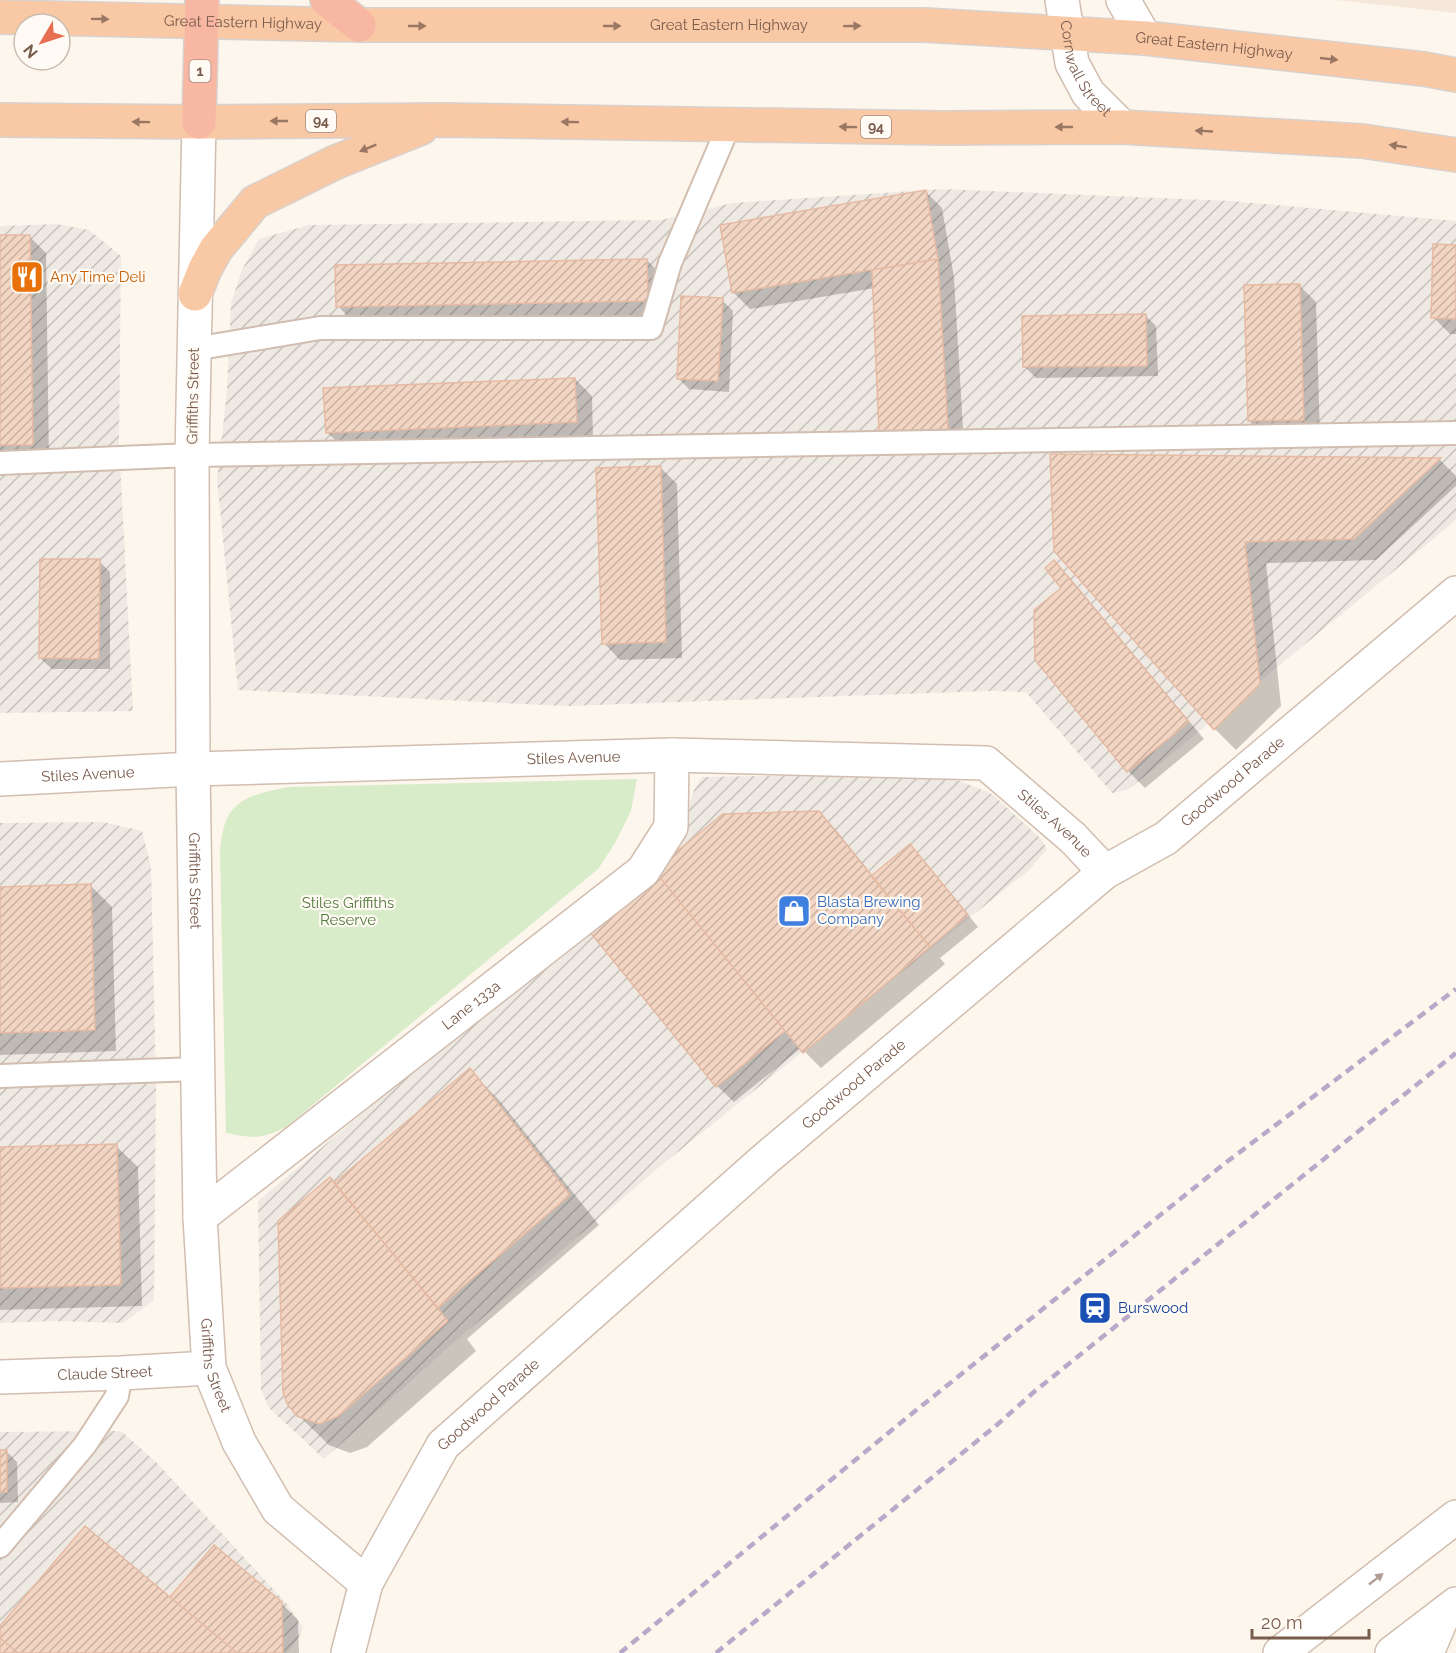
<svg xmlns="http://www.w3.org/2000/svg" width="1456" height="1653" font-family="Raleway,sans-serif">
  <style>
    .residential { fill: #f5e8da }
    .industrial { fill: url(#industrial-furrows) }
    .park { fill: #d8ecc9 }
    .shadow { fill: #0003 }
    .building { fill: url(#building-hatch); stroke: #e6bba3; stroke-width: 1.5 }
    .lines { fill: none; stroke-linecap: round; stroke-linejoin: round }
    .service-casing { stroke: #d1beb0; stroke-width: 26 }
    .minor-casing { stroke: #d1beb0; stroke-width: 36 }
    .tertiary-casing { stroke: #d1beb0; stroke-width: 36 }
    .trunk-casing { stroke: #dad1cd; stroke-width: 36 }
    .motorway-casing { stroke: #dad1cd; stroke-width: 36 }
    .service { stroke: #fff; stroke-width: 22 }
    .minor { stroke: #fff; stroke-width: 33 }
    .tertiary { stroke: #fff; stroke-width: 33 }
    .trunk { stroke: #f9c8a4; stroke-width: 33 }
    .motorway { stroke: #f7b7a3; stroke-width: 33 }
    .rail { stroke: #b9a8c9; stroke-width: 4.5; stroke-dasharray: 9 6; stroke-linecap: butt }
    .oneway { fill: #9a7763 }
    .oneway2 { fill: #af9d94 }
    .labels { text-anchor: middle; stroke-width: 4.5; stroke-linejoin: round; paint-order: stroke }
    .shield { fill: #fffaf3; stroke: #a28b7f; stroke-width: 1.5 }
    .shield-label { font-size: 14px; font-weight: bold; fill: #7a5c4d }
    .street-label { font-size: 15px; fill: #7a5c4d; stroke: #fffaf3 }
    .food-label { font-size: 15px; fill: #c56008; stroke: #fffaf3; text-anchor: start }
    .shop-label { font-size: 15px; fill: #366cbe; stroke: #fffaf3; text-anchor: start }
    .park-label { font-size: 15px; fill: #537a41; stroke: #fffaf3 }
    .transit-label { font-size: 15px; fill: #164399; stroke: #fffaf3; text-anchor: start }
  </style>
  <defs>
    <pattern id="industrial-furrows" width="10" height="10" patternUnits="userSpaceOnUse" patternTransform="scale(1.5)"><rect width="10" height="10" fill="#efe9e4"/><path d="M-1 1l2-2M0 10L10 0M9 11l2-2" fill="none" stroke="#c7c0bb"/></pattern>
    <pattern id="building-hatch" width="6" height="6" patternUnits="userSpaceOnUse" patternTransform="scale(1.5)"><rect width="6" height="6" fill="#f3d5c3"/><path d="M-1 1l2-2M0 6l6-6M5 7l2-2" fill="none" stroke="#cab0a1"/></pattern>
  </defs>
  <rect width="100%" height="100%" fill="#fdf6ec"/>
  <!-- residential -->
  <path class="residential" d="M 1336,0 L 1456,0 L 1456,13 Z"/>
  <!-- industrial -->
  <path class="industrial" d="M 943,189 L 1231,201 L 1456,221 L 1456,520 L 1128,790 L 1112,793 L 1026,692 L 987,691 L 567,706 L 238,690 L 217,480 L 227,391 L 231,303 L 242,270 L 259,239 L 309,225 L 661,220 L 732,203 Z
    M 57,224 L 89,230 L 121,256 L 119,443 L 133,711 L 0,713 L 0,226 Z
    M 882,774 L 950,777 L 992,794 L 1041,839 L 1047,849 L 1029,870 L 658,1168 L 459,1338 L 324,1459 L 269,1408 L 261,1390 L 258,1201 L 675,851 L 694,790 L 702,777 Z
    M 103,822 L 142,831 L 151,866 L 156,1080 L 154,1300 L 123,1323 L 54,1321 L 0,1323 L 0,823 Z
    M 121,1431 L 156,1462 L 287,1604 L 303,1628 L 299,1637 L 287,1653 L 0,1653 L 0,1432 Z"/>
  <!-- park -->
  <path class="park" d="M 637,779 L 631,811 L 615,843 L 598,869 L 286,1127 C 260,1140 253,1138 226,1133 L 220,853 C 223,802 243,796 288,787 Z"/>
  <!-- shadow -->
  <path class="shadow" d="M 926,192 L 942,208 L 954,277 L 964,445 L 881,432 L 875,288 L 750,309 L 733,292 Z
    M 29,236 L 46,253 L 49,461 L 0,461 L 0,237 Z
    M 1456,246 L 1456,334 L 1450,334 L 1433,317 Z
    M 647,260 L 663,277 L 664,317 L 354,323 L 338,306 Z
    M 1299,285 L 1316,302 L 1320,436 L 1266,437 L 1249,421 Z
    M 722,300 L 733,311 L 729,392 L 689,389 L 678,378 Z
    M 1145,315 L 1156,326 L 1158,376 L 1036,378 L 1025,367 Z
    M 575,379 L 592,396 L 593,438 L 344,449 L 327,432 Z
    M 1051,456 L 1440,460 L 1456,476 L 1456,486 L 1376,560 L 1266,563 L 1281,706 L 1236,750 L 1215,729 Z
    M 660,467 L 677,484 L 682,658 L 620,660 L 604,643 Z
    M 99,561 L 110,572 L 110,669 L 52,669 L 40,658 Z
    M 1054,562 L 1070,578 L 1204,739 L 1145,788 L 1128,771 L 1037,659 L 1063,588 Z
    M 819,813 L 836,830 L 873,876 L 921,857 L 978,927 L 940,958 L 945,964 L 821,1068 L 801,1048 L 734,1102 L 717,1086 L 587,926 L 723,816 Z
    M 90,885 L 112,907 L 116,1051 L 0,1055 L 0,888 Z
    M 469,1070 L 499,1100 L 599,1225 L 467,1339 L 476,1351 L 367,1447 L 350,1453 L 329,1445 L 298,1415 L 335,1184 Z
    M 116,1146 L 138,1167 L 142,1306 L 0,1310 L 0,1149 Z
    M 0,1451 L 6,1451 L 17,1462 L 18,1502 L 0,1503 Z
    M 281,1603 L 298,1620 L 299,1653 L 0,1653 L 0,1629 L 176,1604 Z"/>
  <!-- building -->
  <path class="building" d="M 926,190 L 938,259 L 732,293 L 720,225 Z
    M 0,235 L 30,235 L 33,445 L 0,445 Z
    M 1433,244 L 1456,245 L 1456,319 L 1431,318 Z
    M 647,259 L 648,301 L 336,307 L 335,265 Z
    M 938,259 L 948,429 L 879,432 L 872,270 Z
    M 1300,284 L 1304,420 L 1248,421 L 1244,285 Z
    M 681,296 L 723,298 L 718,381 L 677,379 Z
    M 1146,314 L 1147,366 L 1023,367 L 1022,316 Z
    M 575,378 L 577,422 L 326,433 L 323,388 Z
    M 1050,454 L 1441,458 L 1354,539 L 1245,542 L 1260,684 L 1214,730 L 1054,551 Z
    M 661,466 L 666,642 L 602,644 L 596,468 Z
    M 40,559 L 100,559 L 99,659 L 39,658 Z
    M 1054,560 L 1189,722 L 1127,772 L 1035,660 L 1034,610 L 1061,588 L 1045,568 Z
    M 819,811 L 930,947 L 803,1053 L 654,870 L 723,814 Z
    M 910,844 L 968,915 L 930,947 L 871,876 Z
    M 654,870 L 785,1031 L 716,1087 L 585,926 Z
    M 91,884 L 95,1030 L 0,1033 L 0,887 Z
    M 470,1068 L 570,1195 L 438,1308 L 334,1183 Z
    M 117,1144 L 121,1285 L 0,1288 L 0,1147 Z
    M 330,1177 L 448,1321 L 337,1417 L 319,1424 L 297,1416 L 287,1404 L 283,1392 L 278,1221 Z
    M 0,1450 L 7,1450 L 7,1492 L 0,1492 Z
    M 85,1526 L 170,1597 L 237,1653 L 18,1653 L 0,1638 L 0,1626 Z
    M 214,1545 L 282,1602 L 283,1653 L 237,1653 L 170,1597 Z
    M 0,1638 L 18,1653 L 0,1653 Z"/>
  <g class="lines">
    <defs>
      <path id="service" d="M 194,349 L 320,328 L 651,328 L 670,263 L 729,125
        M 0,463 L 192,455 L 1456,433
        M 0,1076 L 197,1069
        M 0,1546 L 85,1445 L 117,1396 L 121,1373"/>
      <g id="minor">
        <path id="s1" d="M 1062,0 L 1072,63 L 1088,93 L 1122,127"/>
        <path d="M 1123,0 L 1145,38"/>
        <path id="s2" d="M 199,122 L 192,455 L 193,769 L 200,1217 L 209,1368 L 239,1442 L 278,1509 L 366,1583"/>
        <path id="s3" d="M 0,779 L 193,769 L 672,755 L 986,763 L 1073,838 L 1105,872"/>
        <path id="s4" d="M 200,1217 L 643,871 L 671,827 L 672,755"/>
        <path id="s5" d="M 0,1377 L 121,1373 L 209,1368"/>
        <path id="s6" d="M 348,1653 L 366,1583 L 443,1445 L 763,1161 L 1105,872 L 1166,838 L 1456,593"/>
        <path d="M 1427,1653 L 1443,1615"/>
      </g>
      <path id="tertiary" d="M 1280,1653 L 1456,1517
        M 1392,1653 L 1456,1604"/>
      <g id="trunk">
        <path id="s7" d="M 0,17 L 359,25 L 925,25 L 1145,38 L 1424,69 L 1456,75"/>
        <path d="M 0,120 L 199,122 L 442,120 L 943,128 L 1122,127 L 1362,141 L 1456,155"/>
        <path d="M 195,294 L 205,269 L 216,249 L 255,202 L 336,162 L 421,128"/>
      </g>
      <path id="motorway" d="M 327,0 L 359,25
        M 199,122 L 202,0"/>
    </defs>
    <!-- service casing -->
    <use href="#service" class="service-casing"/>
    <!-- minor casing -->
    <use href="#minor" class="minor-casing"/>
    <!-- tertiary casing -->
    <use href="#tertiary" class="tertiary-casing"/>
    <!-- trunk casing -->
    <use href="#trunk" class="trunk-casing"/>
    <!-- motorway casing -->
    <use href="#motorway" class="motorway-casing"/>
    <!-- service -->
    <use href="#service" class="service"/>
    <!-- minor -->
    <use href="#minor" class="minor"/>
    <!-- tertiary -->
    <use href="#tertiary" class="tertiary"/>
    <!-- trunk -->
    <use href="#trunk" class="trunk"/>
    <!-- motorway -->
    <use href="#motorway" class="motorway"/>
    <!-- rail -->
    <path class="rail" d="M 620,1653 L 909,1416 L 1224,1164 L 1456,989
      M 716,1653 L 998,1424 L 1035,1391 L 1456,1053"/>
  </g>
  <!-- one-way arrows -->
  <defs><path id="oneway-solid" d="M-6-.8H1V-3.2L6.5 0L1 3.2V.8H-6Z" transform="scale(1.5)"/></defs>
  <g class="oneway">
    <use href="#oneway-solid" transform="translate(100 19) rotate(1)"/>
    <use href="#oneway-solid" transform="translate(417 26)"/>
    <use href="#oneway-solid" transform="translate(612 26)"/>
    <use href="#oneway-solid" transform="translate(852 26) rotate(-1)"/>
    <use href="#oneway-solid" transform="translate(1329 59) rotate(6)"/>
    <use href="#oneway-solid" transform="translate(279 121) rotate(180)"/>
    <use href="#oneway-solid" transform="translate(141 122) rotate(-179)"/>
    <use href="#oneway-solid" transform="translate(570 122) rotate(-179)"/>
    <use href="#oneway-solid" transform="translate(848 127) rotate(-179)"/>
    <use href="#oneway-solid" transform="translate(1064 127) rotate(180)"/>
    <use href="#oneway-solid" transform="translate(1204 131) rotate(-177)"/>
    <use href="#oneway-solid" transform="translate(1398 146) rotate(-171)"/>
    <use href="#oneway-solid" transform="translate(368 148) rotate(158)"/>
  </g>
  <use class="oneway2" href="#oneway-solid" transform="translate(1376 1579) rotate(-38)"/>
  <!-- icons -->
  <defs>
    <symbol id="restaurant-square" viewBox="-11 -11 22 22"><rect x="-9" y="-9" width="18" height="18" rx="4" fill="#e8710a" stroke="#fffaf3"/><path d="M-5-6h1v4h1v-4h1v4h1v-4h1v5L-1.5 .5V6h-2V.5L-5-1ZM5-6V6H3V1.5H1.5Q1.5-4 5-6Z" fill="#fff"/></symbol>
    <symbol id="shop-square" viewBox="-11 -11 22 22"><rect x="-9" y="-9" width="18" height="18" rx="4" fill="#3f7fe0" stroke="#fffaf3"/><path d="M-5-2.5h2.3a2.7 3.5 0 0 1 5.4 0H5L5.5 6h-11ZM-1.5-2.5h3a1.5 2.3 0 0 0-3 0Z" fill="#fff"/></symbol>
    <symbol id="station-square" viewBox="-11 -11 22 22"><rect x="-9" y="-9" width="18" height="18" rx="4" fill="#1a4fb4" stroke="#fffaf3"/><path d="M-3-6H3Q5-6 5-4V2Q5 4 3 4L4.5 6H3L1.5 4h-3L-3 6H-4.5L-3 4Q-5 4-5 2V-4Q-5-6-3-6ZM-3.5-4v3h7v-3ZM-3.5 1v1.5H-2V1ZM2 1v1.5H3.5V1Z" fill="#fff"/></symbol>
  </defs>
  <g fill-rule="evenodd">
    <use href="#restaurant-square" x="8" y="258" width="38" height="38"/>
    <use href="#shop-square" x="775" y="892" width="38" height="38"/>
    <use href="#station-square" x="1076" y="1289" width="38" height="38"/>
  </g>
  <g class="labels">
    <!-- shield labels -->
    <g class="shield">
      <rect x="189.5" y="60" width="21" height="22" rx="4.5"/>
      <rect x="306" y="110" width="30" height="22" rx="4.5"/>
      <rect x="861" y="116" width="30" height="22" rx="4.5"/>
    </g>
    <g class="shield-label">
      <text x="200" y="76">1</text>
      <text x="321" y="126">94</text>
      <text x="876" y="132">94</text>
    </g>
    <!-- street labels -->
    <g class="street-label">
      <text dy="5" stroke="none"><textPath href="#s7" startOffset="243">Great Eastern Highway</textPath></text>
      <text dy="5" stroke="none"><textPath href="#s7" startOffset="729">Great Eastern Highway</textPath></text>
      <text dy="5" stroke="none"><textPath href="#s7" startOffset="1215">Great Eastern Highway</textPath></text>
      <text dy="5" stroke="none"><textPath href="#s1" startOffset="74">Cornwall Street</textPath></text>
      <text transform="translate(193 396) rotate(-89)" y="5">Griffiths Street</text>
      <text dy="5" stroke="none"><textPath href="#s3" startOffset="574">Stiles Avenue</textPath></text>
      <text dy="5" stroke="none"><textPath href="#s3" startOffset="88">Stiles Avenue</textPath></text>
      <text dy="5" stroke="none"><textPath href="#s6" startOffset="1263">Goodwood Parade</textPath></text>
      <text dy="5" stroke="none"><textPath href="#s3" startOffset="1078">Stiles Avenue</textPath></text>
      <text dy="5" stroke="none"><textPath href="#s2" startOffset="759">Griffiths Street</textPath></text>
      <text dy="5" stroke="none"><textPath href="#s4" startOffset="344">Lane 133a</textPath></text>
      <text dy="5" stroke="none"><textPath href="#s6" startOffset="777">Goodwood Parade</textPath></text>
      <text dy="5" stroke="none"><textPath href="#s2" startOffset="1245">Griffiths Street</textPath></text>
      <text dy="5" stroke="none"><textPath href="#s5" startOffset="105">Claude Street</textPath></text>
      <text dy="5" stroke="none"><textPath href="#s6" startOffset="291">Goodwood Parade</textPath></text>
    </g>
    <!-- food labels -->
    <g class="food-label">
      <text x="50" y="282">Any Time Deli</text>
    </g>
    <!-- shop labels -->
    <g class="shop-label">
      <text x="817" y="907">Blasta Brewing<tspan x="817" dy="17">Company</tspan></text>
    </g>
    <!-- park labels -->
    <g class="park-label">
      <text x="348" y="908">Stiles Griffiths<tspan x="348" dy="17">Reserve</tspan></text>
    </g>
    <!-- transit labels -->
    <g class="transit-label">
      <text x="1118" y="1313">Burswood</text>
    </g>
  </g>
  <!-- north arrow -->
  <g transform="translate(42 42) rotate(231)"><circle r="28" fill="#fffaf3" stroke="#cabbb1" stroke-width="1.5"/>
  <path d="M0-4.5L10 22L0 15L-10 22Z" fill="#e76f51"/>
  <text y="-9" font-size="16" font-weight="bold" text-anchor="middle" fill="#7a5c4d">N</text>
  </g>
  <!-- scale -->
  <path d="M1252 1629v9h117v-9" fill="none" stroke="#7a5c4d" stroke-width="3"/>
  <text x="1261" y="1629" font-size="18" fill="#7a5c4d" stroke="#fffaf3" stroke-width="4.5" paint-order="stroke">20 m</text>
</svg>
